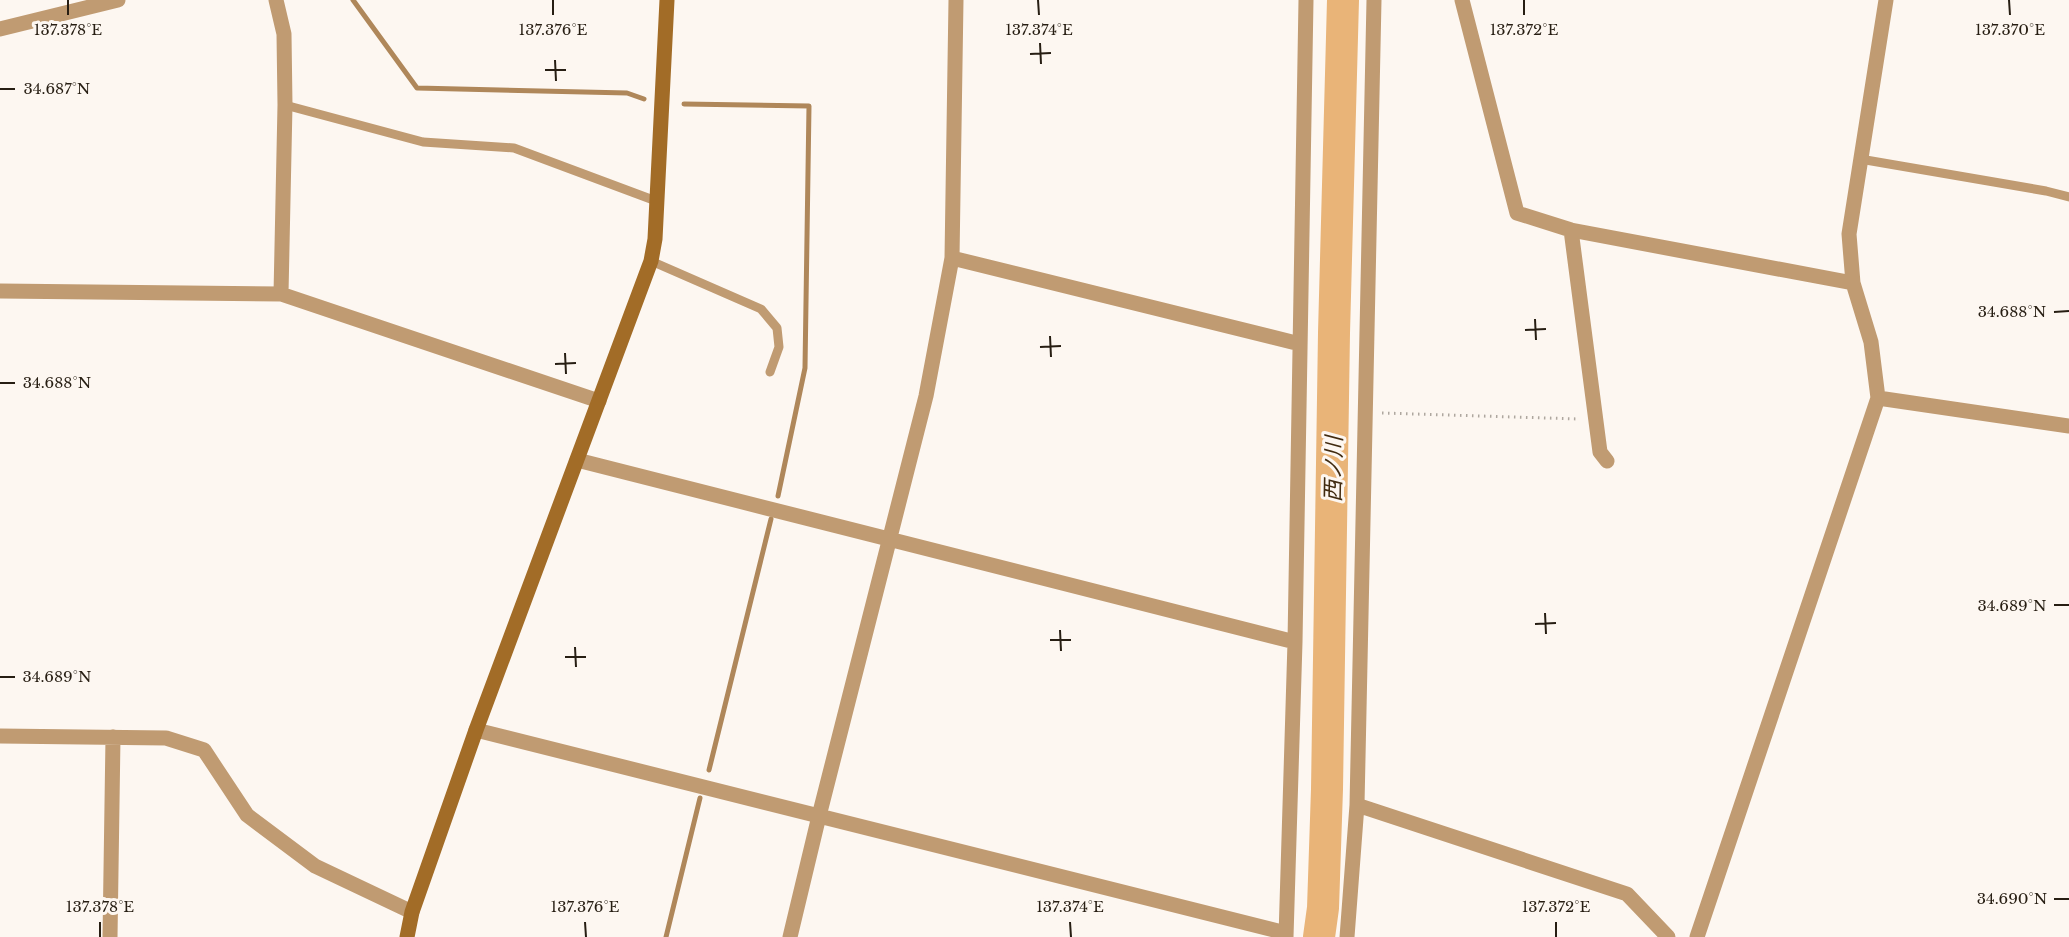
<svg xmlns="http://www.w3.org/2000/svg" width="2069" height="937" font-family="'Libre Baskerville','Noto Sans JP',serif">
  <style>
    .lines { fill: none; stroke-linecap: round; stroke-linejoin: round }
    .stream { stroke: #af875a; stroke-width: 5 }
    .river { stroke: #e9b478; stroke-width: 32 }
    .path { stroke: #aea79f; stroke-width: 3; stroke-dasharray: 1.5 4.5; stroke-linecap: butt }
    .lane { stroke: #c09b72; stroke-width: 9 }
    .street { stroke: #c09b72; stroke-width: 15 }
    .secondary { stroke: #a26c27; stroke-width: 15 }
    .ticks { fill: none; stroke: #271e13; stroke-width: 2 }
    .labels { text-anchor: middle; stroke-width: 6; stroke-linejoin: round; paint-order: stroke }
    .water-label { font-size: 22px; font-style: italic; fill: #412b10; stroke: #fdf7f1 }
    .ticks-label { font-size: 15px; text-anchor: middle; fill: #271e13; stroke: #fdf7f1; stroke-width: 6; stroke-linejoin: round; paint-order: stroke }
  </style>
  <rect width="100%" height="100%" fill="#fdf7f1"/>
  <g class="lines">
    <!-- stream -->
    <path class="stream" d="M 353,0 L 417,88 L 627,93 L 644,99
      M 684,104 L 809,106 L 805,368 L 778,496
      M 709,770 L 771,519
      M 666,937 L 700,798"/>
    <!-- river -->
    <path class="river" d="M 1319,937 L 1323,908 L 1327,789 L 1334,333 L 1343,0"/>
    <!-- path -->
    <path class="path" d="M 1382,413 L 1579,419"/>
    <!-- lane -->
    <path class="lane" d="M 285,105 L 423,142 L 514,148 L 656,201
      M 1860,159 L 2046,191 L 2069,197
      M 651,261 L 761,309 L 777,328 L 779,347 L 770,372"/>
    <!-- street -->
    <path class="street" d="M 276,0 L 284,34 L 285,105 L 281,294
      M 1462,0 L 1517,213 L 1571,230 L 1853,283
      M 0,29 L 118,0
      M 1571,230 L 1600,452 L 1607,461
      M 952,258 L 1300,344
      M 0,291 L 281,294 L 599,401
      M 1878,398 L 2069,426
      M 577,460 L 1295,642
      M 476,730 L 1286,933
      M 0,736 L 166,738 L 204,750 L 247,815 L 315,866 L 412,912
      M 1357,805 L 1627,894 L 1668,937
      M 110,937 L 113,737
      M 790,937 L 819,816 L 926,396 L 952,258 L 956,0
      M 1286,937 L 1295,642 L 1306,0
      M 1347,937 L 1357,805 L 1374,0
      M 1697,937 L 1878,398 L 1871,342 L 1853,283 L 1849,234 L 1886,0"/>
    <!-- secondary -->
    <path class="secondary" d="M 407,937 L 412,912 L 476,730 L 651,261 L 655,239 L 667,0"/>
  </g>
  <!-- ticks -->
  <path class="ticks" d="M 68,0 L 68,15M 553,0 L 553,15M 1038,0 L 1039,15M 1524,0 L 1524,15M 2009,0 L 2010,15M 1040,43 L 1041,64M 1030,54 L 1051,53M 555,60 L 556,81M 545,70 L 566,70M 0,89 L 15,89M 2054,312 L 2069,311M 1535,319 L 1536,340M 1525,330 L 1546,329M 1050,336 L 1051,357M 1040,347 L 1061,346M 565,353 L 566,374M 555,364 L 576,363M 0,383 L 15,383M 2054,605 L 2069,605M 1545,613 L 1546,634M 1535,624 L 1556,623M 1060,630 L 1061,651M 1050,640 L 1071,640M 575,647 L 576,667M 565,657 L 586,657M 0,677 L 15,677M 2054,899 L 2069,899M 100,922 L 100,937M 585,922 L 586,937M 1070,922 L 1071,937M 1556,922 L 1556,937"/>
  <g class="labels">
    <!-- water labels -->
    <g class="water-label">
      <text transform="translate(1333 469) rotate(-89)" y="8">西ノ川</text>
    </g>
  </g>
  <g class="ticks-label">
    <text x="68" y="35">137.378°E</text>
    <text x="553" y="35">137.376°E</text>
    <text x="1039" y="35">137.374°E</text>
    <text x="1524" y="35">137.372°E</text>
    <text x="2010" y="35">137.370°E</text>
    <text x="57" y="94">34.687°N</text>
    <text x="2012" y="317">34.688°N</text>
    <text x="57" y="388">34.688°N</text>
    <text x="2012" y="611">34.689°N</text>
    <text x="57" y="682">34.689°N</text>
    <text x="2012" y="904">34.690°N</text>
    <text x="100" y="912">137.378°E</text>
    <text x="585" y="912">137.376°E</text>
    <text x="1070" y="912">137.374°E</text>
    <text x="1556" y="912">137.372°E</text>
  </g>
</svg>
